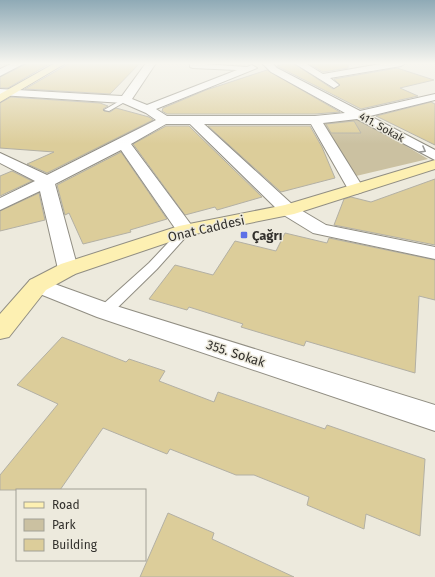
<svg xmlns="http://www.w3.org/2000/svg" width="435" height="577" font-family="'Fira Sans',sans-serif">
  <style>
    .green { fill: #cbc1a1 }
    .building { fill: #dccd9a; stroke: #b3b0a4 }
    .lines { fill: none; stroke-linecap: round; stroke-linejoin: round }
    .lane-casing { stroke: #918e83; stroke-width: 2 }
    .street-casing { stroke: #918e83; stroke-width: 2 }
    .secondary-casing { stroke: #918e83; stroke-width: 2 }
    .lane { fill: #fff; fill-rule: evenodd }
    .street { fill: #fff; fill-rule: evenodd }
    .secondary { fill: #fdf0b2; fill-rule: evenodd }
    .oneway { stroke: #989896 }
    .poi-dot { fill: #5d70e7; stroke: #edeadd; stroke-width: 1.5 }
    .labels { text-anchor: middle; stroke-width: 3; stroke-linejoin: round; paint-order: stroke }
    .far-street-label { font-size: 11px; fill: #32302c; stroke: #edeadd }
    .street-label { font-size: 13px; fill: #32302c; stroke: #edeadd }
    .poi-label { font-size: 13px; font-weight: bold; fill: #32302c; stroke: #edeadd; text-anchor: start }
  </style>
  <rect width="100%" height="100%" fill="#edeadd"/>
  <!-- green -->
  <path class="green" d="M 357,117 L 428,159 L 356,176 L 319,120 Z"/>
  <!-- building -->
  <path class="building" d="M 70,63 L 140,63 L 110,94 L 25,89 Z
    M 287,63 L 293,63 L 333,89 L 340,85 L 334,79 L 397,68 L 434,80 L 400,88 L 418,96 L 361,109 L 277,66 Z
    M 308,63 L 348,63 L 348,68 L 323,72 Z
    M 26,64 L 49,64 L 8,88 L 0,88 L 0,77 Z
    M 267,70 L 340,112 L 315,114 L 167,114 L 162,111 L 163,108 L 206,90 Z
    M 11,97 L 100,103 L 108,106 L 103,109 L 104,111 L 110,112 L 116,108 L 149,117 L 153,120 L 47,173 L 27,164 L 54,152 L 0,148 L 0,103 Z
    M 431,102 L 435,104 L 435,145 L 376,116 Z
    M 354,121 L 361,133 L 331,133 L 326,124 Z
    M 166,126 L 189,126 L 262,197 L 217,210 L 215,207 L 185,215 L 133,144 Z
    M 208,126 L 310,126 L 322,147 L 335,178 L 281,192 Z
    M 121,152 L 167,219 L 130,230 L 131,232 L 83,244 L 69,213 L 65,215 L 57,185 Z
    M 12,171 L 32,181 L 0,196 L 0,176 Z
    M 435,179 L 435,245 L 334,225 L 344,199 L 351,197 L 371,202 Z
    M 39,193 L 45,220 L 0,231 L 0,211 Z
    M 285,233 L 327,243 L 329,238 L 435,260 L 435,300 L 419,296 L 415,373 L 306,341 L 304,346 L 241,327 L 243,324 L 189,307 L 187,310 L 149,299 L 175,265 L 213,275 L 235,241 L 276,251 Z
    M 62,337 L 126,362 L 129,359 L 165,371 L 159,381 L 214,402 L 218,392 L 325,429 L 327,425 L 425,459 L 420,536 L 366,514 L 364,529 L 307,505 L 309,497 L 254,475 L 236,475 L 170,449 L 167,454 L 103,428 L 60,490 L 0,490 L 0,475 L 58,404 L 17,385 Z
    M 168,513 L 214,533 L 212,539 L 294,577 L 140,577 Z"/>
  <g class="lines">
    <defs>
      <path id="lane" d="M 123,99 L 128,100 L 109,111 L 104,110 Z
        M 186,227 L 192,230 L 157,269 L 110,315 L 105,316 L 100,315 L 98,311 L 100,307 L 149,263 L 182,228 Z"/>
      <path id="street" d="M 13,63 L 25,63 L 0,76 L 0,69 Z
        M 146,63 L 156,63 L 132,99 L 147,105 L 237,70 L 193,68 L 190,67 L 190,63 L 247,67 L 252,65 L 257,68 L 156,109 L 167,116 L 315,116 L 345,113 L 271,72 L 262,63 L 272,63 L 277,68 L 360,111 L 435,94 L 435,100 L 370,116 L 435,150 L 435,160 L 357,119 L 323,123 L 364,189 L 362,192 L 356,194 L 350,192 L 348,189 L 311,124 L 204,124 L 294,206 L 326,225 L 435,247 L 435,259 L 313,233 L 282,214 L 190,124 L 166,124 L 131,144 L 195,230 L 193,234 L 186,236 L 179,234 L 121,150 L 55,184 L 78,269 L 75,274 L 68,276 L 61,274 L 58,269 L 40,191 L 0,210 L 0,198 L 35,181 L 0,163 L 0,153 L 47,175 L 156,120 L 146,113 L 123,103 L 0,95 L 0,89 L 122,96 Z
        M 294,63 L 305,63 L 323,74 L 386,63 L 406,63 L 401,66 L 330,78 L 339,85 L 334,88 Z
        M 38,278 L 113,305 L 435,405 L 435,431 L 97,317 L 30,290 L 27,285 L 30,280 Z"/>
      <path id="secondary" d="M 55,63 L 66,63 L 0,102 L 0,94 Z
        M 435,160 L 435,169 L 294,214 L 190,235 L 75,274 L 46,290 L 9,337 L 0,339 L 0,314 L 30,280 L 61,264 L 179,226 L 285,205 Z"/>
    </defs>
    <!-- lane casing -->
    <use href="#lane" class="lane-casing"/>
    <!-- street casing -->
    <use href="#street" class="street-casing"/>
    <!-- secondary casing -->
    <use href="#secondary" class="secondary-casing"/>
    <!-- lane -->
    <use href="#lane" class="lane"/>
    <!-- street -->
    <use href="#street" class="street"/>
    <!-- secondary -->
    <use href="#secondary" class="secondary"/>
  </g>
  <!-- one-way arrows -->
  <defs><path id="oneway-chevron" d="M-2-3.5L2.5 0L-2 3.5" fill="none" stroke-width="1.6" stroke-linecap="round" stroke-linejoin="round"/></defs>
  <use class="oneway" href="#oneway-chevron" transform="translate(423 150) rotate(29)"/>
  <!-- sky -->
  <linearGradient id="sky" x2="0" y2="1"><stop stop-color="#8faab6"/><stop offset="0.44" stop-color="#f7f6f0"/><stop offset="1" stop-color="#f7f6f0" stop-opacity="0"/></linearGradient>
  <rect width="435" height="144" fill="url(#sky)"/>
  <!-- markers -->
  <rect class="poi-dot" x="240" y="231" width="8" height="8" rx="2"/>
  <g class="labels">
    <!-- far-street labels -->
    <g class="far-street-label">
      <text transform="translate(382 127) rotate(29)" y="4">411. Sokak</text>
    </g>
    <!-- street labels -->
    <g class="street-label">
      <text transform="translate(206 228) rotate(-13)" y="5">Onat Caddesi</text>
      <text transform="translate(236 353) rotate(18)" y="5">355. Sokak</text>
    </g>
    <!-- poi labels -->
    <g class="poi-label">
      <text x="252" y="240">Çağrı</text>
    </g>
  </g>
  <!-- legend -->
  <rect x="16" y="489" width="130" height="72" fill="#edeadd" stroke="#a2a096"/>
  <rect x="24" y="502" width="20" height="6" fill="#fdf0b2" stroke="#a2a096"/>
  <text x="52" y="509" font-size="12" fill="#32302c">Road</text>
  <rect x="24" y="519" width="20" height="12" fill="#cbc1a1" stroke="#a2a096"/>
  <text x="52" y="529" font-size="12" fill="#32302c">Park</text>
  <rect x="24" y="539" width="20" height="12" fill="#dccd9a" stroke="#a2a096"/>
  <text x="52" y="549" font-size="12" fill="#32302c">Building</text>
</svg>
